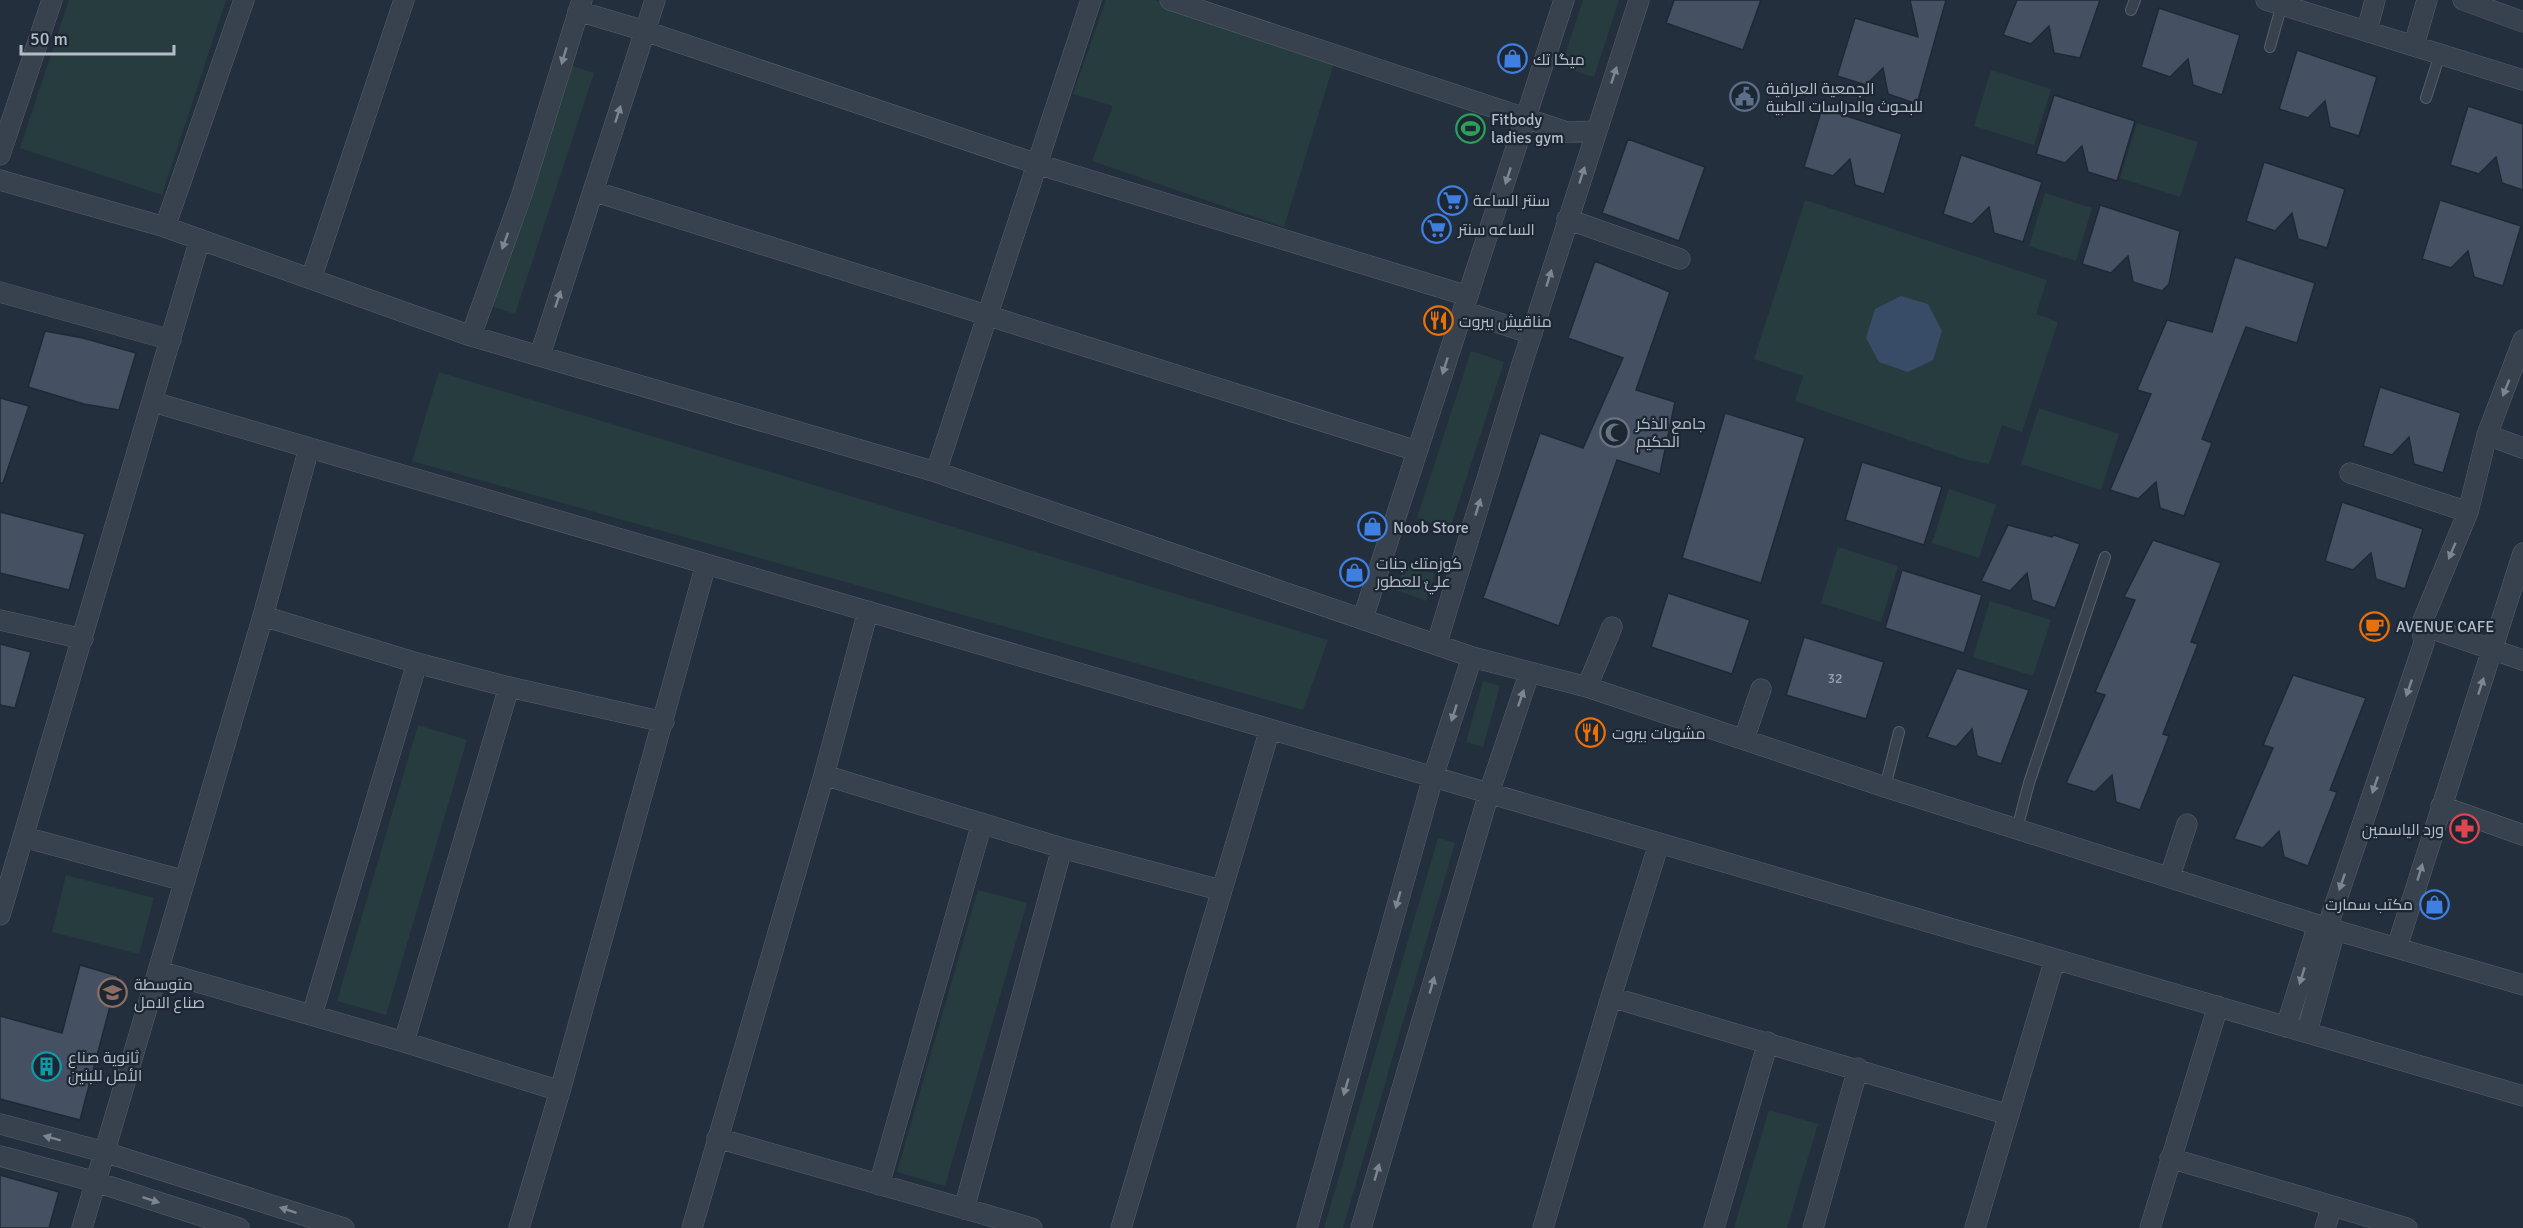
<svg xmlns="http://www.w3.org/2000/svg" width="2523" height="1228" font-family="Signika,Cairo,sans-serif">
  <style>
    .green { fill: #263c3f }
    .water { fill: #394c67 }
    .building { fill: #455162; stroke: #1f2835; stroke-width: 1.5 }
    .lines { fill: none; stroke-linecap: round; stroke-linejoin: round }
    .lane-casing { stroke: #565f6c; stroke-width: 12 }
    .street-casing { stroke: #565f6c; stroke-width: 21 }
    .lane { stroke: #38414e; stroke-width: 10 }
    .street { stroke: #38414e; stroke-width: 20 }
    .oneway { fill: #7c8592 }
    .labels { text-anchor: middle; stroke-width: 4.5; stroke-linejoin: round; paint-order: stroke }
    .number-label { font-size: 14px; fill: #98a1af }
    .poi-label { font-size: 16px; fill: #b4bcc9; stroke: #1d2633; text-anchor: start }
  </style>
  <rect width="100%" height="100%" fill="#242f3e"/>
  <!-- green -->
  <path class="green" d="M 69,0 L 226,0 L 162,195 L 20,148 Z
    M 1106,0 L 1155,0 L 1334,63 L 1284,227 L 1092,161 L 1113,106 L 1073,94 Z
    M 1583,0 L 1619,0 L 1594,77 L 1561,67 Z
    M 565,63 L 594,73 L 515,314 L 485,304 Z
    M 1991,70 L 2051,89 L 2034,145 L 1974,126 Z
    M 2137,123 L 2198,142 L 2180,197 L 2120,178 Z
    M 2045,193 L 2092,208 L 2076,261 L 2029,246 Z
    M 1805,200 L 2047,280 L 2036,314 L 2058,322 L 2022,432 L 2002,425 L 1989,464 L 1964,459 L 1795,401 L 1803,376 L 1754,359 Z
    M 1471,351 L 1504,362 L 1450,529 L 1417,518 Z
    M 439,372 L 1328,640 L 1303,710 L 412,461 Z
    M 2039,408 L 2119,434 L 2101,490 L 2021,464 Z
    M 1949,489 L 1996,505 L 1979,558 L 1932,543 Z
    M 1838,547 L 1898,566 L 1881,622 L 1821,603 Z
    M 1405,564 L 1435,574 L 1426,601 L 1396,590 Z
    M 1990,601 L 2051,620 L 2033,676 L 1973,657 Z
    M 1483,681 L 1500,686 L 1483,747 L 1466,742 Z
    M 418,725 L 467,740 L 386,1015 L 337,1001 Z
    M 1438,838 L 1455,843 L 1343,1228 L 1324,1228 Z
    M 66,875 L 154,898 L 139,954 L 52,932 Z
    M 978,890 L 1027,903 L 945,1186 L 897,1172 Z
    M 1769,1110 L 1818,1124 L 1787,1228 L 1734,1228 Z"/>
  <!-- water -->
  <path class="water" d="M 1901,296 L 1928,304 L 1942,331 L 1933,360 L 1908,372 L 1879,362 L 1866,338 L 1875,309 Z"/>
  <!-- building -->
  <path class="building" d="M 1674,0 L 1761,0 L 1743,50 L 1666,23 Z
    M 1910,0 L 1946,0 L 1917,104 L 1888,94 L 1883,68 L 1866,85 L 1837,76 L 1855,18 L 1918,37 Z
    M 2017,0 L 2100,0 L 2080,58 L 2054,53 L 2049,26 L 2031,44 L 2003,35 Z
    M 2159,8 L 2240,35 L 2222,95 L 2193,85 L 2188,59 L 2170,77 L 2141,67 Z
    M 2297,50 L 2377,77 L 2359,136 L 2330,127 L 2325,101 L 2308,118 L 2279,109 Z
    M 2054,95 L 2135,121 L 2117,181 L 2088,172 L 2082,146 L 2065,163 L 2036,154 Z
    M 2468,106 L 2523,124 L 2523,190 L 2502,183 L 2496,157 L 2479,174 L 2450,165 Z
    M 1822,108 L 1902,134 L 1884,194 L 1855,185 L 1850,159 L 1833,176 L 1804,167 Z
    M 1628,139 L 1705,167 L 1679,241 L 1602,213 Z
    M 1961,155 L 2042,182 L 2023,242 L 1994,233 L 1989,207 L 1972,224 L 1943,214 Z
    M 2264,162 L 2345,189 L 2327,248 L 2298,239 L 2292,213 L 2275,231 L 2246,221 Z
    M 2440,200 L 2521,226 L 2503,286 L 2474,277 L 2468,251 L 2451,268 L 2422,259 Z
    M 2100,205 L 2180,231 L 2169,284 L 2162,291 L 2133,282 L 2128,256 L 2111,273 L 2082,264 Z
    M 2235,257 L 2315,283 L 2297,343 L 2246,327 L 2202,439 L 2212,443 L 2184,516 L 2160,508 L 2156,482 L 2138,499 L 2110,490 L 2151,394 L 2137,390 L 2167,320 L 2212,332 Z
    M 1595,261 L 1670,292 L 1636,390 L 1675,402 L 1660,474 L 1617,460 L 1559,626 L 1483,598 L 1540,433 L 1583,448 L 1623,358 L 1568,338 Z
    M 45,331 L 83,338 L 136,353 L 119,410 L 84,404 L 28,387 Z
    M 2380,387 L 2461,413 L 2443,473 L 2414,464 L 2409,437 L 2392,455 L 2363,446 Z
    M 0,398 L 29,406 L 3,483 L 0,483 Z
    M 1725,413 L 1805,438 L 1761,583 L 1682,558 Z
    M 1862,462 L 1942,487 L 1924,545 L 1845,520 Z
    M 2342,502 L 2423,529 L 2405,589 L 2376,579 L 2371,553 L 2353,570 L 2325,561 Z
    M 0,512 L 85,534 L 69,590 L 0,573 Z
    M 2008,525 L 2052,537 L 2054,535 L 2080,544 L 2055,608 L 2032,600 L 2027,573 L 2010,591 L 1981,581 Z
    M 2153,540 L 2221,563 L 2191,642 L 2198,644 L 2163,734 L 2169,736 L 2140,810 L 2116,802 L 2112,775 L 2095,792 L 2066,783 L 2105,695 L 2095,692 L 2135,600 L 2124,597 Z
    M 1902,570 L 1982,595 L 1964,653 L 1885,628 Z
    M 1668,593 L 1750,620 L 1732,674 L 1651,647 Z
    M 1804,637 L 1884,662 L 1866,719 L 1786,695 Z
    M 0,644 L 31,652 L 15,708 L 0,705 Z
    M 1957,668 L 2029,690 L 2001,764 L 1977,756 L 1972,729 L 1956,747 L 1927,737 Z
    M 2293,675 L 2366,698 L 2330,790 L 2337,792 L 2308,866 L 2284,857 L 2279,831 L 2263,848 L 2234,839 L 2273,748 L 2263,745 Z
    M 80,965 L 118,976 L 80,1120 L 0,1099 L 0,1016 L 62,1033 Z
    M 0,1175 L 59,1192 L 49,1228 L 0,1228 Z"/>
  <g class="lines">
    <defs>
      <path id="lane" d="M 2131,10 L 2135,0
        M 2270,47 L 2282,4
        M 2426,98 L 2440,54
        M 1885,787 L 1899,732
        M 2017,829 L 2029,783 L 2105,557"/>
      <path id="street" d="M 1170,0 L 1567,132 L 1597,131
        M 2266,0 L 2523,80
        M 2463,0 L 2523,22
        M 578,11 L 645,31 L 1037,164 L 1468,296
        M 2367,30 L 2375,0
        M 2414,45 L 2427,0
        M 0,155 L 52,0
        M 0,180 L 165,227 L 471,336 L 936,472 L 1472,657 L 1587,687 L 1885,787 L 2318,925 L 2523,985
        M 593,191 L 1417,451
        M 1567,219 L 1680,259
        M 165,227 L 244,0
        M 311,279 L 404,0
        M 0,292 L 171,340
        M 1463,311 L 1532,334
        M 471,336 L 522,194 L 582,0
        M 540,355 L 655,0
        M 153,402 L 2523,1096
        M 2487,435 L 2523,448
        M 936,472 L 1091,0
        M 2350,473 L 2468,512
        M 263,616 L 417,663 L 509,687 L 664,722
        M 1363,618 L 1564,0
        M 0,620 L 83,639
        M 2421,625 L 2523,660
        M 1437,643 L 1522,364 L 1639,0
        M 1587,687 L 1612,627
        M 1744,739 L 1761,689
        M 824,775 L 1062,848 L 1220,890
        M 2441,806 L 2523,835
        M 24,837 L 185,881
        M 2170,876 L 2187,824
        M 0,915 L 200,239
        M 2327,928 L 2424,643 L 2421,625 L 2468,512 L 2487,435 L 2523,340
        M 2397,947 L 2523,553
        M 159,971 L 404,1042 L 560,1091
        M 1611,997 L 2009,1115
        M 312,1015 L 417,663
        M 2286,1027 L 2318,925
        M 2307,1032 L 2335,930
        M 404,1042 L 509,687
        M 0,1124 L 104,1152 L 344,1228
        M 717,1138 L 1032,1228
        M 0,1156 L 96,1182 L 239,1228
        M 2170,1158 L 2407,1228
        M 879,1185 L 982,823
        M 964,1209 L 1062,848
        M 82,1228 L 263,616 L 309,448
        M 519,1228 L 560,1091 L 706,564
        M 692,1228 L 824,775 L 868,611
        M 1121,1228 L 1270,729
        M 1307,1228 L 1433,777 L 1472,657
        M 1361,1228 L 1489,793 L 1529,674
        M 1543,1228 L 1611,997 L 1659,843
        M 1714,1228 L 1768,1042
        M 1813,1228 L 1858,1068
        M 1975,1228 L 2055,959
        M 2150,1228 L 2218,1006
        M 2325,1228 L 2332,1206"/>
    </defs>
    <!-- lane casing -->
    <use href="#lane" class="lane-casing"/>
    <!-- street casing -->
    <use href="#street" class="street-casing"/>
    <!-- lane -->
    <use href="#lane" class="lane"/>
    <!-- street -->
    <use href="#street" class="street"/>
  </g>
  <!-- one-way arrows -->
  <defs><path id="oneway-solid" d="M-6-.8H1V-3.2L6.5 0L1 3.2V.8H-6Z" transform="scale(1.5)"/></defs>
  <g class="oneway">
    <use href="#oneway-solid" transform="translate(564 56) rotate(107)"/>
    <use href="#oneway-solid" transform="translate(1614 75) rotate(-72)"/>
    <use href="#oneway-solid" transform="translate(618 114) rotate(-72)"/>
    <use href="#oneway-solid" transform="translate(1582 175) rotate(-72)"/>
    <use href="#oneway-solid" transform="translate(1508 176) rotate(108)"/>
    <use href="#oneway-solid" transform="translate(505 241) rotate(110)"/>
    <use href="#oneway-solid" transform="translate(1549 278) rotate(-73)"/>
    <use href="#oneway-solid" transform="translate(558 299) rotate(-72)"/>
    <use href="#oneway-solid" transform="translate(1445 366) rotate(108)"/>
    <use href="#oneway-solid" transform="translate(2506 388) rotate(112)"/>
    <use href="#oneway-solid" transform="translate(1478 507) rotate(-73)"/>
    <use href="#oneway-solid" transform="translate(2452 551) rotate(113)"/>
    <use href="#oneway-solid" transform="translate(2481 686) rotate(-72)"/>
    <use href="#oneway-solid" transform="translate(2409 688) rotate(109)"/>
    <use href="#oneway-solid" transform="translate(1521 698) rotate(-71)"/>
    <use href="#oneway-solid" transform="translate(1454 713) rotate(108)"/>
    <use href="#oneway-solid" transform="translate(2375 785) rotate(109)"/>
    <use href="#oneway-solid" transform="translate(2420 872) rotate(-73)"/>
    <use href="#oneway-solid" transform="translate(2342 882) rotate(109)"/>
    <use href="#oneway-solid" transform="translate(1398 900) rotate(106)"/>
    <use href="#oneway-solid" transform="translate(2302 976) rotate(107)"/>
    <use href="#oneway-solid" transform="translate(1432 985) rotate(-74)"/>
    <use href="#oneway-solid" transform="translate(1346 1087) rotate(106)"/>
    <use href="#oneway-solid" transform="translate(52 1138) rotate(-165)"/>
    <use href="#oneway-solid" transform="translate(1377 1172) rotate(-74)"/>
    <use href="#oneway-solid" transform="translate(151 1200) rotate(18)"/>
    <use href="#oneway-solid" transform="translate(288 1210) rotate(-162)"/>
  </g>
  <!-- icons -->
  <defs>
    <symbol id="shop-ring" viewBox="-11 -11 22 22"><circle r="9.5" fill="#1d2633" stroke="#3f7fe0" stroke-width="1.5"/><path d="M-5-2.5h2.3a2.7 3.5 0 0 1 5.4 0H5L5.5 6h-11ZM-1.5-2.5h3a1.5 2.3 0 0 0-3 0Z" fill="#3f7fe0"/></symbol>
    <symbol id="civic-ring" viewBox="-11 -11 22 22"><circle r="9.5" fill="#1d2633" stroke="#5c6f8a" stroke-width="1.5"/><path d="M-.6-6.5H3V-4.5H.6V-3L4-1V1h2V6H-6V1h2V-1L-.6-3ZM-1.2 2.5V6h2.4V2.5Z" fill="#5c6f8a"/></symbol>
    <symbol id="stadium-ring" viewBox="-11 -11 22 22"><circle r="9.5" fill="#1d2633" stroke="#2e9e5b" stroke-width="1.5"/><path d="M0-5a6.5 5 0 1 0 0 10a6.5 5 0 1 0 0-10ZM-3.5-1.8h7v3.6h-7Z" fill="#2e9e5b"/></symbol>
    <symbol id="supermarket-ring" viewBox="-11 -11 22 22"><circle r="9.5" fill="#1d2633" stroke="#3f7fe0" stroke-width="1.5"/><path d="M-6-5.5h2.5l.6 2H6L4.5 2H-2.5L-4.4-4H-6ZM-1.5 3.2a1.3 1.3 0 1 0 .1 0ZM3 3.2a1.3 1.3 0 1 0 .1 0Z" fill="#3f7fe0"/></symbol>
    <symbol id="restaurant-ring" viewBox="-11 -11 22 22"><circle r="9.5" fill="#1d2633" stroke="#e8710a" stroke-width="1.5"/><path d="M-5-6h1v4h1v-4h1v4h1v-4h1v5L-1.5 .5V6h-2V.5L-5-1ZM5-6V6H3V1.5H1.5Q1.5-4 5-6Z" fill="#e8710a"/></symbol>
    <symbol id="mosque-ring" viewBox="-11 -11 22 22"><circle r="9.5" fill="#1d2633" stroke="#6b7280" stroke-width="1.5"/><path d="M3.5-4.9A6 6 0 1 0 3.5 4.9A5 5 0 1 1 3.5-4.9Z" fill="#6b7280"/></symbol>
    <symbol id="cafe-ring" viewBox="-11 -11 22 22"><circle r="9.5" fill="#1d2633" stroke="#e8710a" stroke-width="1.5"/><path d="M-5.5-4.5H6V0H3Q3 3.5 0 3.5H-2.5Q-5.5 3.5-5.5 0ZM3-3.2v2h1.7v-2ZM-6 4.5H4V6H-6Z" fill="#e8710a"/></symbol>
    <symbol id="pharmacy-ring" viewBox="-11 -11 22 22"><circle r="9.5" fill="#1d2633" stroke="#e0444e" stroke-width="1.5"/><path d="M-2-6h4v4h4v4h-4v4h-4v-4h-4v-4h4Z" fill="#e0444e"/></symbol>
    <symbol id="school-ring" viewBox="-11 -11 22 22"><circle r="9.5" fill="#1d2633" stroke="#8d6e63" stroke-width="1.5"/><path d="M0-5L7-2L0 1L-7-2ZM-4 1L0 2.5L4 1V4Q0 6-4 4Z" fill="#8d6e63"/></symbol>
    <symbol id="building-ring" viewBox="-11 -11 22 22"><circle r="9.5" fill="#1d2633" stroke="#0f9aa8" stroke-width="1.5"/><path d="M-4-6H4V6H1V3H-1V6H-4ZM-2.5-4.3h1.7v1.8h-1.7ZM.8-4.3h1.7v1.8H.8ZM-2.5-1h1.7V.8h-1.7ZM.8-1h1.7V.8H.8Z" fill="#0f9aa8"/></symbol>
  </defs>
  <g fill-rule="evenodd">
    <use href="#shop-ring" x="1496" y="42" width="33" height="33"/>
    <use href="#civic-ring" x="1728" y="80" width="33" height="33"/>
    <use href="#stadium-ring" x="1454" y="112" width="33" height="33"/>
    <use href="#supermarket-ring" x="1436" y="184" width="33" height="33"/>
    <use href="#supermarket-ring" x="1420" y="212" width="33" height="33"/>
    <use href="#restaurant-ring" x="1422" y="304" width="33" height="33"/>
    <use href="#mosque-ring" x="1598" y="416" width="33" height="33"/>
    <use href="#shop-ring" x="1356" y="510" width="33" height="33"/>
    <use href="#shop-ring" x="1338" y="556" width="33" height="33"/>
    <use href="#cafe-ring" x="2358" y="610" width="33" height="33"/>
    <use href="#restaurant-ring" x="1574" y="716" width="33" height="33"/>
    <use href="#pharmacy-ring" x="2448" y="812" width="33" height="33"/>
    <use href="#shop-ring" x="2418" y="888" width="33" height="33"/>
    <use href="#school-ring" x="96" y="976" width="33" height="33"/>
    <use href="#building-ring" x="30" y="1050" width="33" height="33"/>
  </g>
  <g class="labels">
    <!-- number labels -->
    <g class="number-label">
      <text x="1835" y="683">32</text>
    </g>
    <!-- poi labels -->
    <g class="poi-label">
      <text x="1533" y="65">ميگا تك</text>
      <text x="1766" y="94">الجمعية العراقية<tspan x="1766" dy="18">للبحوث والدراسات الطبية</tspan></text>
      <text x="1491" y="125">Fitbody<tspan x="1491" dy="18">ladies gym</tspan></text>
      <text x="1473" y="206">سنتر الساعة</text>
      <text x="1458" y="235">الساعه سنتر</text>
      <text x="1459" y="327">مناقيش بيروت</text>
      <text x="1636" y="429">جامع الذكر<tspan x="1636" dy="18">الحكيم</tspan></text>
      <text x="1393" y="533">Noob Store</text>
      <text x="1376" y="569">كوزمتك جنات<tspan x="1376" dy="18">عليٌ للعطور</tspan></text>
      <text x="2396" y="632">AVENUE CAFE</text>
      <text x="1612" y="739">مشويات بيروت</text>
      <text x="2444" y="835" text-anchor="end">ورد الياسمين</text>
      <text x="2413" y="910" text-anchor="end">مكتب سمارت</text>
      <text x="134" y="990">متوسطة<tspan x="134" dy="18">صناع الامل</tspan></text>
      <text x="68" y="1063">ثانوية صناع<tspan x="68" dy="18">الأمل للبنين</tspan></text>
    </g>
  </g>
  <!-- scale -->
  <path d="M21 45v9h153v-9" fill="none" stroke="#b4bcc9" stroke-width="3"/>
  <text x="30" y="45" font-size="18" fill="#b4bcc9" stroke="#1d2633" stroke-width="4.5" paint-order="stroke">50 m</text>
</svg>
